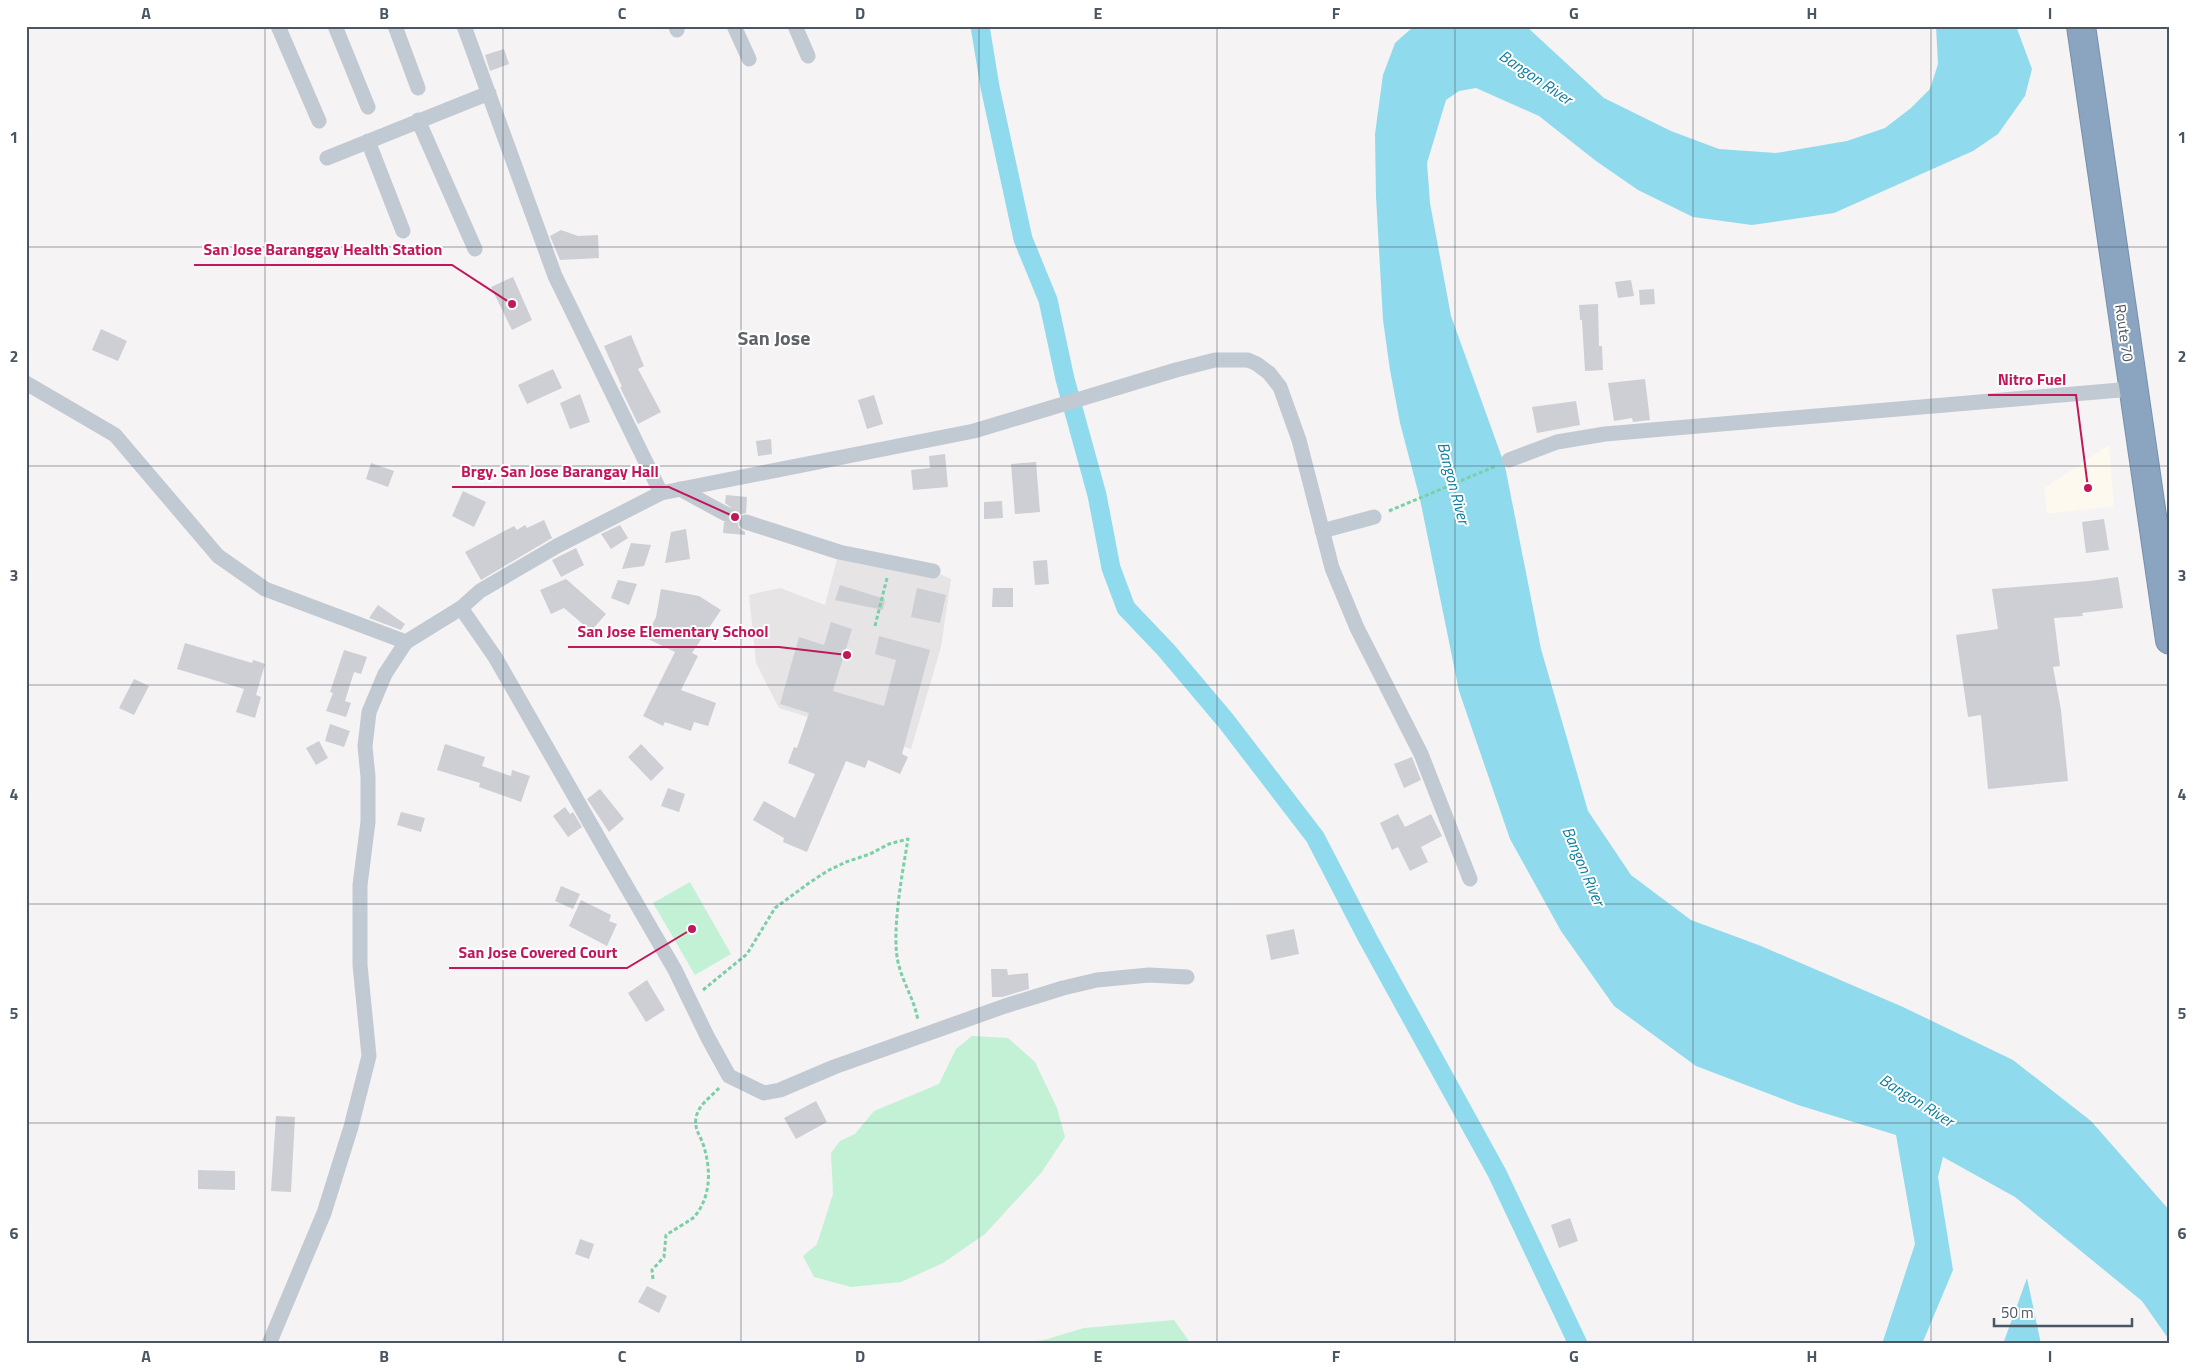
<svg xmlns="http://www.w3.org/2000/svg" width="2196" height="1370" font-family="'Titillium Web',sans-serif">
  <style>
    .commercial { fill: #fdf9ef }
    .education { fill: #e6e4e5 }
    .green { fill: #c3f1d5 }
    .water { fill: #90daee }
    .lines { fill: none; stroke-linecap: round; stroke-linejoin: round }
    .canal { stroke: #90daee; stroke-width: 19 }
    .building { fill: #cdcfd5 }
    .street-tunnel { stroke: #caccce; stroke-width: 15; stroke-dasharray: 15 8; stroke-linecap: butt }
    .highway-casing { stroke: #7690ad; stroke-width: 30 }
    .path { stroke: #7ad0a6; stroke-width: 3; stroke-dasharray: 4 2.5; stroke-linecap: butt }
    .street { stroke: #c1cad2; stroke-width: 15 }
    .highway { stroke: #8ba5c1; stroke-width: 28 }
    .grid { fill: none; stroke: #4a5661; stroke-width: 1; stroke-opacity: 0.55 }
    .labels { text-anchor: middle; stroke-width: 4; stroke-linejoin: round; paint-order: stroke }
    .street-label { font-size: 15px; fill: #4a5661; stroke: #fff }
    .water-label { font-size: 16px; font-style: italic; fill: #0c7c9b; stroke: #fff }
    .district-label { font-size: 20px; font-weight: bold; fill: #5f6368; stroke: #fff }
    .leader { fill: none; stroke: #c2185b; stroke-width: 2 }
    .callout-dot { fill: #c2185b; stroke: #fff; stroke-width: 2 }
    .callout-label { font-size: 16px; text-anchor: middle; font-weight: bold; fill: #c2185b; stroke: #fff; stroke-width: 4; stroke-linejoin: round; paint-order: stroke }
    .neatline { fill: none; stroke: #4a5661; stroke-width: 2 }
    .grid-label { font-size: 16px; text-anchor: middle; font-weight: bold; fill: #4a5661 }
  </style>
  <rect width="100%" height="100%" fill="#f5f3f3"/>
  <!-- commercial -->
  <path class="commercial" d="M 2109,445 L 2114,506 L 2047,514 L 2044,488 Z"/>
  <!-- education -->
  <path class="education" d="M 839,552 L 933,571 L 951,579 L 941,647 L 911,749 L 779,708 L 756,663 L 749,595 L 780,588 L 825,605 Z"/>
  <!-- green -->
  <path class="green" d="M 690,882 L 731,954 L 695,975 L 653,903 Z
    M 972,1036 L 1008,1038 L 1035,1062 L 1057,1108 L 1065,1137 L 1041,1173 L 985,1234 L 943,1263 L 901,1282 L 851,1287 L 814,1277 L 803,1256 L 817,1244 L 833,1194 L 831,1153 L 840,1141 L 855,1134 L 874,1111 L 939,1084 L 956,1049 Z
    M 1174,1320 L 1191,1344 L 1013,1344 L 1044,1340 L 1084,1328 Z"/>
  <!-- water -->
  <path class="water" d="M 1414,26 L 1526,26 L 1604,98 L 1671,131 L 1719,149 L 1776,153 L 1847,141 L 1885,128 L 1911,108 L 1930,89 L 1938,64 L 1936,26 L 2016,26 L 2032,69 L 2025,96 L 1998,134 L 1973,151 L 1834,213 L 1752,225 L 1693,217 L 1638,190 L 1596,161 L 1539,116 L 1476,88 L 1459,91 L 1446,100 L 1427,163 L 1430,203 L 1451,316 L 1505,466 L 1541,649 L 1588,811 L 1631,875 L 1691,920 L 1761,946 L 1903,1007 L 2013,1060 L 2091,1121 L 2170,1211 L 2170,1341 L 2142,1301 L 2015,1197 L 1943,1157 L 1938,1177 L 1953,1270 L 1922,1344 L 1882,1344 L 1915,1244 L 1896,1135 L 1798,1105 L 1696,1066 L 1614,1006 L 1561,931 L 1510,839 L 1459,691 L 1420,499 L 1400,423 L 1390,370 L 1383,320 L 1376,197 L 1375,134 L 1383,75 L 1395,43 Z
    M 2027,1278 L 2041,1344 L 2003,1344 Z"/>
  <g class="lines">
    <!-- canal -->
    <path class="canal" d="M 980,26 L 990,87 L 1023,239 L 1048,300 L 1065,379 L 1097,495 L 1111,568 L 1126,608 L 1166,650 L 1226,721 L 1315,837 L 1368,939 L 1497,1173 L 1578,1344"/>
  </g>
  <!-- building -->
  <path class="building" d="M 504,49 L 509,64 L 490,71 L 485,55 Z
    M 561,230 L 578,236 L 598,235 L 599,258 L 560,260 L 550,236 Z
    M 513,277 L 532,320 L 512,330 L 491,287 Z
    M 1631,280 L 1634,296 L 1618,298 L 1615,282 Z
    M 1654,289 L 1655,304 L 1640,305 L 1639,290 Z
    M 1598,304 L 1599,346 L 1602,346 L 1603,370 L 1585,371 L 1582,320 L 1580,320 L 1579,305 Z
    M 101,329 L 127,341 L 118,361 L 92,350 Z
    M 631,335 L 644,366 L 638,369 L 661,412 L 638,424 L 620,387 L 622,387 L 604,346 Z
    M 553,369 L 562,388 L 527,404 L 518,385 Z
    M 1645,379 L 1650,420 L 1633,422 L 1632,418 L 1614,421 L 1608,383 Z
    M 580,394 L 590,422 L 570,429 L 560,403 Z
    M 874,395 L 883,424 L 867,429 L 858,400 Z
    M 1576,401 L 1580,425 L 1537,433 L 1532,407 Z
    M 771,439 L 772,454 L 758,456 L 756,441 Z
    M 945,454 L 948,487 L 913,490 L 911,470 L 930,468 L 929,456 Z
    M 1036,462 L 1040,512 L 1015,514 L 1011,464 Z
    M 371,463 L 394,471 L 388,487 L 366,479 Z
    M 463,491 L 486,502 L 474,527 L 452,516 Z
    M 726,495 L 747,497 L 746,513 L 740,515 L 737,520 L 739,528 L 745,532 L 745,535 L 723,533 L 724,522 L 729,521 L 733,513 L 732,508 L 725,503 Z
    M 1002,501 L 1003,518 L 984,519 L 984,502 Z
    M 2104,519 L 2109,550 L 2086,553 L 2082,522 Z
    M 544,520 L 552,538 L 481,580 L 465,552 L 514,526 L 517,530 L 525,525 L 527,528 Z
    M 620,525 L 628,538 L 611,549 L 601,534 Z
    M 686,529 L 690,559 L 665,563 L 671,532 Z
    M 631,543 L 651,545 L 644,566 L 622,569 Z
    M 576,548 L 584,565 L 561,577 L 552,560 Z
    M 1047,560 L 1049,584 L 1035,585 L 1033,561 Z
    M 2118,577 L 2123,608 L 2082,613 L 2083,616 L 2054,618 L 2060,666 L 2053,667 L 2061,710 L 2068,781 L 1988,789 L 1981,715 L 1968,717 L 1956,635 L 1998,629 L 1992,589 L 2090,581 Z
    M 566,579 L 606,614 L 591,631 L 564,608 L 551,614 L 540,590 Z
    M 618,580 L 637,584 L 629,605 L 611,598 Z
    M 840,585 L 885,599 L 883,610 L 835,600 Z
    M 917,588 L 946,595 L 940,623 L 911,617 Z
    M 993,588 L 1013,588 L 1013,607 L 992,607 Z
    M 661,589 L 699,596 L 721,610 L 692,653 L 698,656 L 681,690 L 716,703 L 708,726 L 694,722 L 691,731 L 665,722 L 663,726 L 643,716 L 675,652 L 646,638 L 656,617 Z
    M 378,605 L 405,624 L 401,630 L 369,618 Z
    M 831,622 L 852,629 L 833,691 L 884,706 L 896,660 L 875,654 L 879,636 L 930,650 L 902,754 L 908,757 L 900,774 L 868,760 L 865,768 L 846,761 L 807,852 L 783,842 L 784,838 L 753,820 L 764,801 L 795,818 L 815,774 L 788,763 L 794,747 L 797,748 L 809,713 L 780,704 L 799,637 L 824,645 Z
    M 185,643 L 252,663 L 253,660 L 265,664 L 256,695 L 261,697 L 255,718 L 236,712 L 244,689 L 177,669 Z
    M 344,650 L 367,657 L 361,674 L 354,672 L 345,701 L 351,703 L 346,717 L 326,711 L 333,693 L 330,692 Z
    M 134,679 L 149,686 L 134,715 L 119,708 Z
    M 330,724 L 350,731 L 344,747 L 325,741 Z
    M 319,741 L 328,758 L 316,765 L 306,748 Z
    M 445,744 L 485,757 L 482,766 L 511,776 L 512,770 L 530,776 L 521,802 L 479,787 L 480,783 L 437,770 Z
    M 641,744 L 664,768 L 651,781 L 628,757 Z
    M 1412,757 L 1421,780 L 1404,788 L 1394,764 Z
    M 668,788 L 685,794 L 679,812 L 661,806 Z
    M 600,789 L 624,819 L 609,832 L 587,799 Z
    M 565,807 L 570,814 L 573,812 L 582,827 L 568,837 L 553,816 Z
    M 401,812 L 425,818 L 421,832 L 397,825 Z
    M 1398,814 L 1405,827 L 1431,814 L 1442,836 L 1421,847 L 1428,862 L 1410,871 L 1398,847 L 1392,850 L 1380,823 Z
    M 561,886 L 580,894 L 573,909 L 555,901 Z
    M 581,900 L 611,915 L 609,921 L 617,924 L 607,946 L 569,926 Z
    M 1294,929 L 1299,954 L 1271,960 L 1266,935 Z
    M 991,969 L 1007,969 L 1008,975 L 1028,973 L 1029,989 L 1002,997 L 992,997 Z
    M 647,980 L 665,1010 L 646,1022 L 628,993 Z
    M 816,1101 L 827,1122 L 796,1139 L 784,1118 Z
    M 276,1116 L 295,1117 L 291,1192 L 271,1191 Z
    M 198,1170 L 235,1171 L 235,1190 L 198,1189 Z
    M 1570,1218 L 1578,1241 L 1559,1248 L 1551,1225 Z
    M 580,1239 L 594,1244 L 589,1259 L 575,1254 Z
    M 647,1286 L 667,1296 L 659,1313 L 638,1302 Z"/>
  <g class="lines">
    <!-- street-tunnel -->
    <path class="street-tunnel" d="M 724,513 L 746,522"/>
    <defs>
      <path id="highway" d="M 2081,26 L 2170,640"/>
    </defs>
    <!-- highway casing -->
    <use href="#highway" class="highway-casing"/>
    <!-- path -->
    <path class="path" d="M 1389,511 L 1496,466
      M 875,626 L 887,578
      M 703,990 L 747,954 L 775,908 L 809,883 L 829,870 L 846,862 L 870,854 L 889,844 L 908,839 C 903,870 890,936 899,966 C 904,985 915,1001 918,1021
      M 653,1279 L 652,1270 L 664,1257 L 666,1235 C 672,1231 693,1219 695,1216 C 711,1196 711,1170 704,1147 C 701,1136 694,1130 696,1118 C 698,1105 711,1097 719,1088"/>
    <!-- street -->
    <path class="street" d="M 278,26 L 319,121
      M 335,26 L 368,107
      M 395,26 L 418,88
      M 464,26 L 555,276 L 661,493 L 974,431 L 1176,370 L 1215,360 L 1248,360 L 1257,364 L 1269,373 L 1280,387 L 1299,440 L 1332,568 L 1357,628 L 1421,754 L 1470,879
      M 676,26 L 677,30
      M 734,26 L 749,59
      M 795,26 L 808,56
      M 418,120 L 475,249
      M 368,141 L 403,231
      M 327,158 L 489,93
      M 26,383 L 115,435 L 218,556 L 265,589 L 406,642
      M 1509,460 L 1557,442 L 1605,434 L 2132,389
      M 680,489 L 724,513
      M 746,522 L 839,552 L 933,571
      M 1322,531 L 1374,517
      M 461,608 L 495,657 L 610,858 L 675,970 L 708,1038 L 729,1076 L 764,1093 L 780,1090 L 834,1067 L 1005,1006 L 1063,988 L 1097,980 L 1149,975 L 1187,977
      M 269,1344 L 324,1213 L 351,1127 L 369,1056 L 360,965 L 360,885 L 368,822 L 368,777 L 365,746 L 369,712 L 385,674 L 406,642 L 461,608 L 480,591 L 557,546 L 661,493"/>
    <!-- highway -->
    <use href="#highway" class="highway"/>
  </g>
  <!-- grid -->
  <path class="grid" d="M 265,26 L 265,1344M 503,26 L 503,1344M 741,26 L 741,1344M 979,26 L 979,1344M 1217,26 L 1217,1344M 1455,26 L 1455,1344M 1693,26 L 1693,1344M 1931,26 L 1931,1344M 26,247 L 2170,247M 26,466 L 2170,466M 26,685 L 2170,685M 26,904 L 2170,904M 26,1123 L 2170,1123"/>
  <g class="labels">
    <!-- street labels -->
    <g class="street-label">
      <text transform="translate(2124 333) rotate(82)" y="5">Route 70</text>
    </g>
    <!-- water labels -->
    <g class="water-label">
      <text transform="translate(1536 77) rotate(34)" y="6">Bangon River</text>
      <text transform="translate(1454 483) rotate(75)" y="6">Bangon River</text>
      <text transform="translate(1584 866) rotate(67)" y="6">Bangon River</text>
      <text transform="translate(1917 1100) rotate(32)" y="6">Bangon River</text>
    </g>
    <!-- district labels -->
    <g class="district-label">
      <text x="774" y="345">San Jose</text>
    </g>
  </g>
  <!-- callouts -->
  <path class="leader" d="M512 304L452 265H194M2088 488L2076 395H1988M735 517L669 487H452M847 655L779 647H568M692 929L627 968H449"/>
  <g class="callout-dot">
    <circle cx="512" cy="304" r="5"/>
    <circle cx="2088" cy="488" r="5"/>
    <circle cx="735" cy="517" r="5"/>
    <circle cx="847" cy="655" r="5"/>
    <circle cx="692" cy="929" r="5"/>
  </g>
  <g class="callout-label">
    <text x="323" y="255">San Jose Baranggay Health Station</text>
    <text x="2032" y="385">Nitro Fuel</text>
    <text x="560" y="477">Brgy. San Jose Barangay Hall</text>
    <text x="673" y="637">San Jose Elementary School</text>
    <text x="538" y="958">San Jose Covered Court</text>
  </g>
  <!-- border -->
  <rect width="2196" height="1370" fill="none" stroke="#ffffff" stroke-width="55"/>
  <!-- scale -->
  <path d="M1994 1318v8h138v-8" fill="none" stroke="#4a5661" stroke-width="2.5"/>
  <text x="2001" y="1318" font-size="15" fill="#4a5661" stroke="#ffffff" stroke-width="4" paint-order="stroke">50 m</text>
  <rect x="28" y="28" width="2140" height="1314" class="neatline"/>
  <g class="grid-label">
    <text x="146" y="19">A</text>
    <text x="384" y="19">B</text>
    <text x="622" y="19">C</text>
    <text x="860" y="19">D</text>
    <text x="1098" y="19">E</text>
    <text x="1336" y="19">F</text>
    <text x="1574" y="19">G</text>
    <text x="1812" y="19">H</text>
    <text x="2050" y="19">I</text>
    <text x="14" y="143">1</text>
    <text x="2182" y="143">1</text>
    <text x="14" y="362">2</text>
    <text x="2182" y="362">2</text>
    <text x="14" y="581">3</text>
    <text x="2182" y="581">3</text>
    <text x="14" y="800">4</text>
    <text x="2182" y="800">4</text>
    <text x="14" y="1019">5</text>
    <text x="2182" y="1019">5</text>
    <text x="14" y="1239">6</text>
    <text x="2182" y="1239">6</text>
    <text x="146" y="1362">A</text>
    <text x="384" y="1362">B</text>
    <text x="622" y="1362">C</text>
    <text x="860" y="1362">D</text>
    <text x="1098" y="1362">E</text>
    <text x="1336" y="1362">F</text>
    <text x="1574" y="1362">G</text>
    <text x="1812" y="1362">H</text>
    <text x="2050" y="1362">I</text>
  </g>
</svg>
